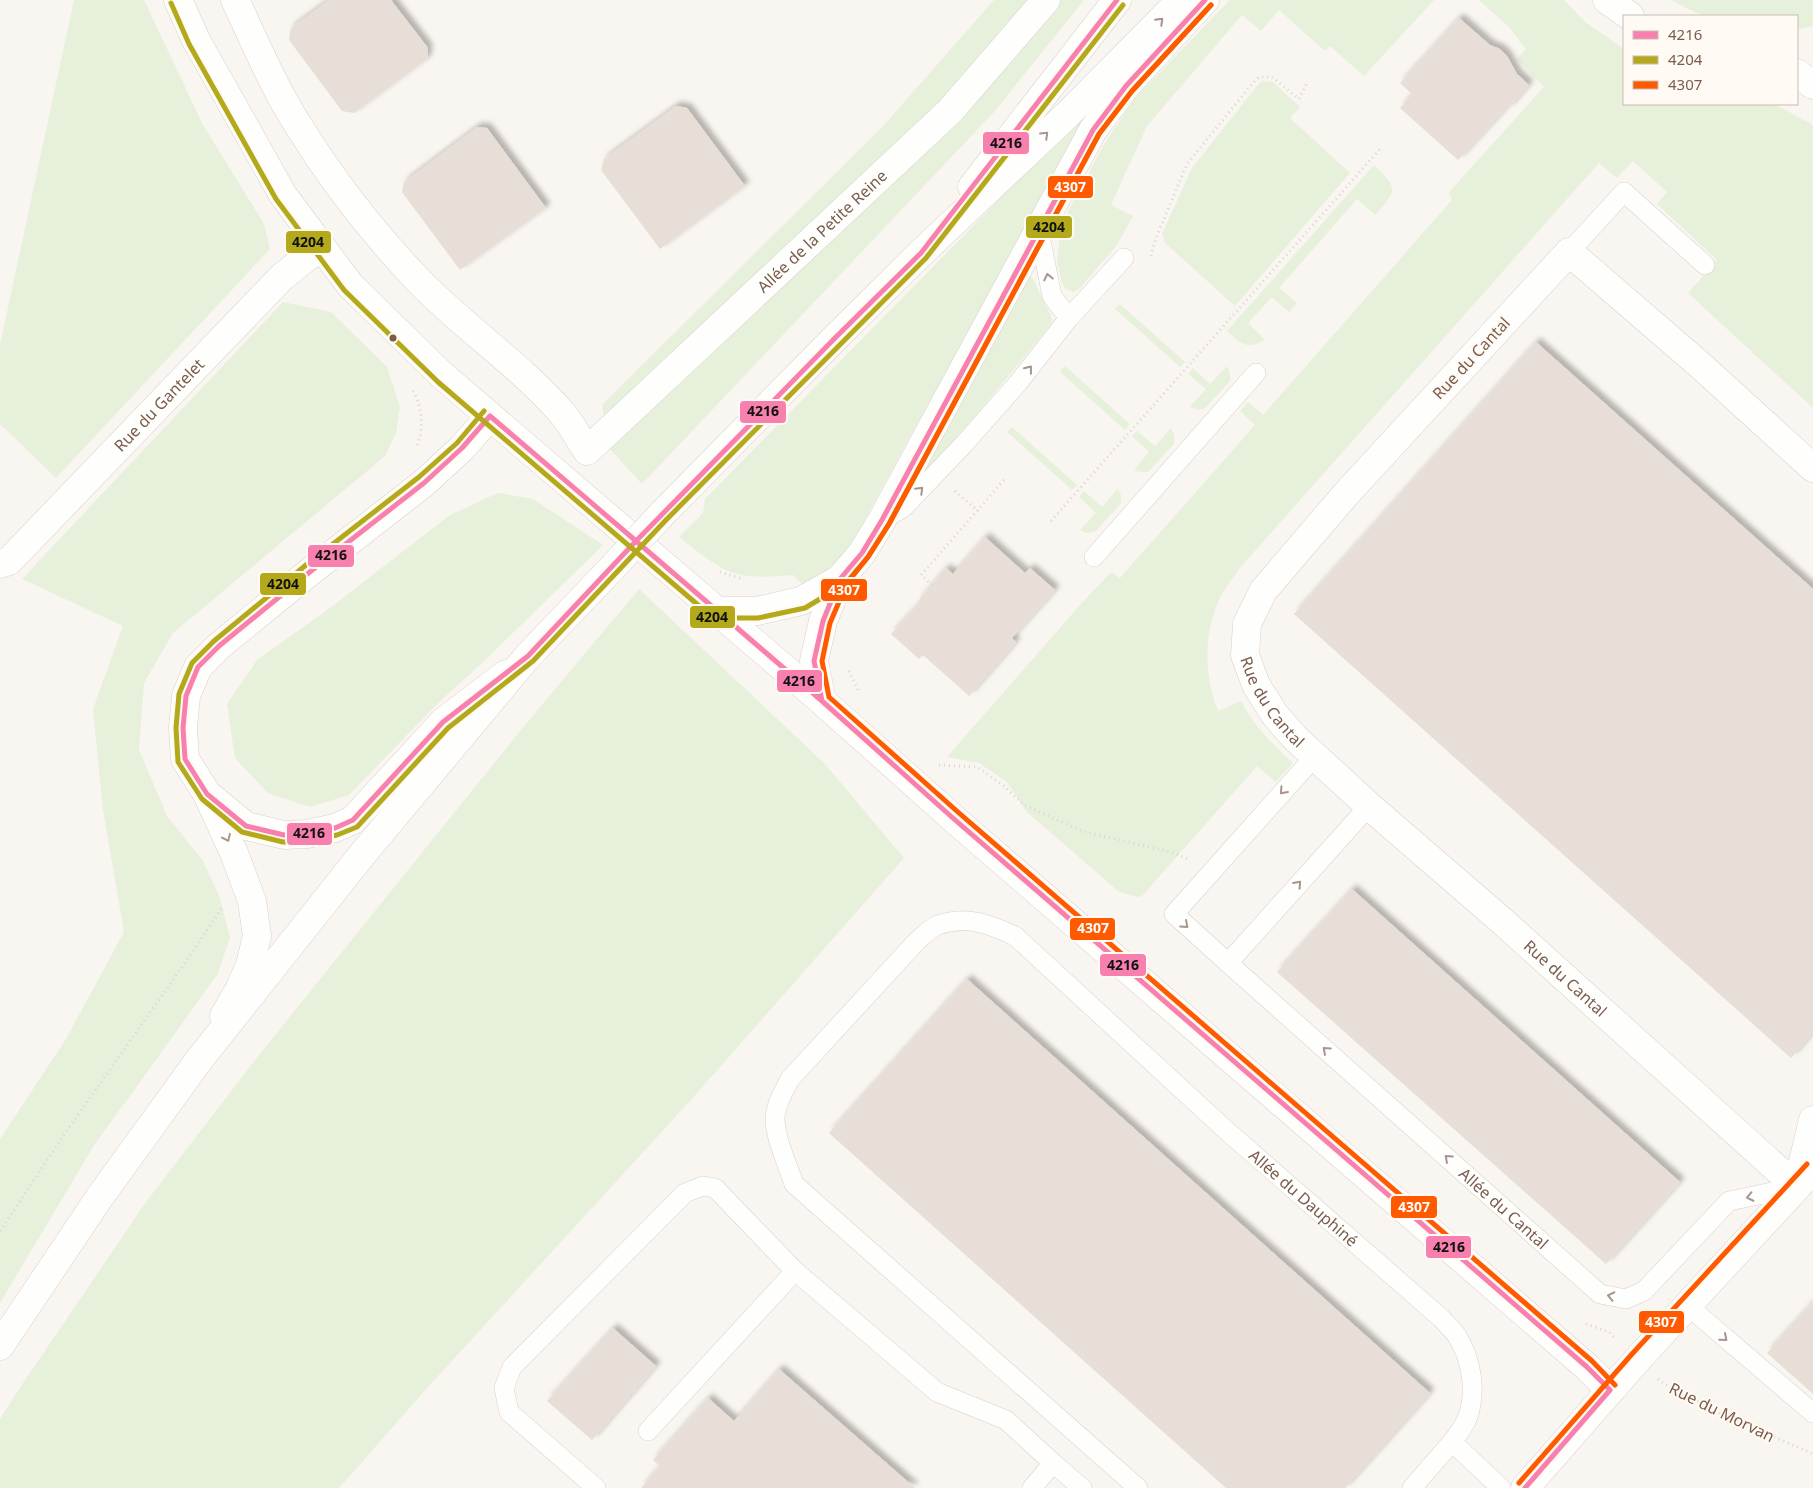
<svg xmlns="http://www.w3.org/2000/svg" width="1813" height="1488" font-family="'Noto Sans',sans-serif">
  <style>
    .green { fill: #e7f0db }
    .building { fill: #e6ded7; filter: url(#shadow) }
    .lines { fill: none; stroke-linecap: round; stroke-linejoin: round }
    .lane-casing { stroke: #d7d1cb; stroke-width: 20 }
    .street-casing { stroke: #d7d1cb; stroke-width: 29 }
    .secondary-casing { stroke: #d9d2cb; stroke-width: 29 }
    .path { stroke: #dcd5d0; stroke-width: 3; stroke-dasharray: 1 4; stroke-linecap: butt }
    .lane { stroke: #fefefd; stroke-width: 19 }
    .street { stroke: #fefefd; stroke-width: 28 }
    .secondary { stroke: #fefefd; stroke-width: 28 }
    .secondary-bridge-casing { stroke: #d9d2cb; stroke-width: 29; stroke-linecap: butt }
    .secondary-bridge { stroke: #fefefd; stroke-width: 28 }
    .bus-1-casing { stroke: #fffaf3; stroke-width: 9 }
    .bus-2-casing { stroke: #fffaf3; stroke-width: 9 }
    .bus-3-casing { stroke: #fffaf3; stroke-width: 9 }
    .bus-1 { stroke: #f880af; stroke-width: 5 }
    .bus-2 { stroke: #b3a91b; stroke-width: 5 }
    .bus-3 { stroke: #ff5a00; stroke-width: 5 }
    .oneway { stroke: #a8958b }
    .bus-dot { fill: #7a5c4d; stroke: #fffaf3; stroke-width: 2 }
    .labels { text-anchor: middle; stroke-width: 4; stroke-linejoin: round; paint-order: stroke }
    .street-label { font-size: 16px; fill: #7a5c4d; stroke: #fffaf3 }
    .line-badge { stroke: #fffaf3; stroke-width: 2 }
    .badge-label { font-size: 14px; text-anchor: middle; font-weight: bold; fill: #fff }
    .pale-badge-label { font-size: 14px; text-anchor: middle; font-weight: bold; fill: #111 }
  </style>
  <defs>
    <filter id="shadow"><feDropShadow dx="4.5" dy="-4.5" stdDeviation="2.5" flood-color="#0004"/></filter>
  </defs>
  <rect width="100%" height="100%" fill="#f9f5f0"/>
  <!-- green -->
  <path class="green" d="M 74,0 L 144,0 L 202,123 L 264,224 L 270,249 L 56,478 L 0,424 L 0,345 Z
    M 994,0 L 1084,0 L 994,112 L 642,484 L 609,448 L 602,405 L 884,125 Z
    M 1230,0 L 1434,0 L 1364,76 L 1330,46 L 1325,51 L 1279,10 L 1261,31 L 1242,15 L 1147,126 L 1111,205 L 1133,216 L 1117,245 L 1080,288 L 1074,292 L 1066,289 L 1062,283 L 1057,261 L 1061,226 L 1076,196 L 1106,141 L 1135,98 Z
    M 1479,0 L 1564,0 L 1585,22 L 1624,49 L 1624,104 L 1768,104 L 1778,106 L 1813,125 L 1813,408 L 1688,293 L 1717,260 L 1657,204 L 1667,192 L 1633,161 L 1617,178 L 1599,163 L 1239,569 C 1233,578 1225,588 1220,598 C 1203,633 1204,675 1218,711 L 1241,701 C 1254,726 1272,744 1293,763 L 1276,782 L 1257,766 L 1142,896 L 1138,897 L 1119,892 L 1026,811 L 1007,782 L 979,763 L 947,757 L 1080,605 L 1111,572 L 1120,578 L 1255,425 L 1240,411 L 1248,402 L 1263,415 L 1452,200 L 1449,192 L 1544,87 L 1517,59 L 1526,49 L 1509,27 Z
    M 1671,0 L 1813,0 L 1813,26 L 1797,29 L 1797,16 L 1703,16 Z
    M 1262,81 L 1273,82 L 1300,107 L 1290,118 L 1350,173 L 1235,306 L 1165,243 L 1162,234 L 1192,168 L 1257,86 Z
    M 1080,117 L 1088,124 L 914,429 L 861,527 L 847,550 L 824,574 L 805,587 L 793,575 C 768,577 739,580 717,565 C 703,557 691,546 679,537 L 703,513 L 705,499 Z
    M 1374,165 C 1399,189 1397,190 1375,215 L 1357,199 L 1279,288 L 1297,303 L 1289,312 L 1272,297 L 1248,323 L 1265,340 C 1247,350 1241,344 1227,331 Z
    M 1030,276 L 1032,277 L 1044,302 L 1051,315 L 1052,320 L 1051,324 L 979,412 L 918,480 Z
    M 283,302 L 331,312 L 387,367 L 400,407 L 396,433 L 385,456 L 173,633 L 144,683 L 139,750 L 167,816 L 203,861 L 220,898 L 230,938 L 217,975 L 93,1147 L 0,1303 L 0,1139 L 66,1039 L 124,932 L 103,810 L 93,709 L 123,626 L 22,579 Z
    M 1120,304 L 1185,362 L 1180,367 L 1115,309 Z
    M 1065,366 L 1130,424 L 1125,430 L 1060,372 Z
    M 1227,366 L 1230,373 L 1230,381 L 1205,408 L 1198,410 L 1190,407 L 1206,389 L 1188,374 L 1193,368 L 1210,384 Z
    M 1012,427 L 1077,485 L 1072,490 L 1007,432 Z
    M 1171,428 L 1174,436 L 1174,444 L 1148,472 L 1141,472 L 1134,470 L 1149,452 L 1132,436 L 1137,431 L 1155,446 Z
    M 1118,489 L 1121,495 L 1121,503 L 1096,531 L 1087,533 L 1080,530 L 1096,513 L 1079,497 L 1084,491 L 1102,507 Z
    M 498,493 L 533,499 L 603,545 L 482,663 L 437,704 L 349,795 L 310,807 L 268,793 L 235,758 L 227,704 L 257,660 L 326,611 L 450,515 Z
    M 639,589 L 825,764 L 904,858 L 690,1101 L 428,1387 L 339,1488 L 0,1488 L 0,1419 L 19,1389 L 146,1202 L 255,1060 L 520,731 Z"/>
  <!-- building -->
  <path class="building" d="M 329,0 L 391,0 L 428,48 L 427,59 L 354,113 L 342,111 L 289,40 L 291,28 Z
    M 1459,18 L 1490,45 L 1500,49 L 1507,56 L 1517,74 L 1529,85 L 1509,108 L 1507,107 L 1458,160 L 1400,108 L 1412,94 L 1400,83 Z
    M 676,106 L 687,108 L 745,186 L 660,249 L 601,170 L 604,159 Z
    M 477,127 L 487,128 L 546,208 L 460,270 L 402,192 L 404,182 Z
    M 1536,342 L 1813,589 L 1813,1033 L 1791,1058 L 1294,614 Z
    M 985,537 L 1025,573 L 1030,568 L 1055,590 L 1012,638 L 1016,642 L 969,696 L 923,655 L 919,659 L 891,634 L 920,603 L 918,601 L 946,568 L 953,574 Z
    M 1352,889 L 1680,1182 L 1606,1264 L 1277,972 Z
    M 967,979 L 1430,1393 L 1345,1488 L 1226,1488 L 829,1133 Z
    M 1813,1302 L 1813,1394 L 1767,1353 Z
    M 613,1328 L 656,1366 L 592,1440 L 547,1401 Z
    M 779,1369 L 915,1488 L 641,1488 L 660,1466 L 653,1460 L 708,1398 L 734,1421 Z"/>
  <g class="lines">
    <defs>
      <g id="lane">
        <path d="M 1039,231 L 1052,296 L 1069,318"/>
        <path d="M 1569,252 L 1624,192 L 1705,265"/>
        <path d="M 885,518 L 903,508 L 965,443 L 1018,383 L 1069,318 L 1124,258"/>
        <path d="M 1094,557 L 1256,373"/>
        <path d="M 1316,755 L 1174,914 L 1228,963 L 1369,806"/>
        <path id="s1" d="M 1228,963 L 1600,1294 L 1626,1299 L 1644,1291 L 1729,1201 L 1797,1187"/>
        <path d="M 1688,1306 L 1813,1413"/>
        <path d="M 648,1431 L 795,1271 L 937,1392 L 1006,1420 L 1053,1463"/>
        <path d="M 596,1488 L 509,1412 L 504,1388 L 512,1367 L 685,1193 L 703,1186 L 715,1188 L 795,1271"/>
        <path d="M 1032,1488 L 1053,1463 L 1082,1488"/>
        <path id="s2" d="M 1138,1488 L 794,1184 C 787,1163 776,1141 775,1119 C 775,1105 784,1091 790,1079 L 916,942 C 922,937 930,928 938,925 C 967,915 989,924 1015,936 L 1227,1131 L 1441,1318 C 1446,1324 1453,1330 1457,1336 C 1472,1360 1477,1393 1467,1419 C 1464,1427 1457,1435 1452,1442 L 1501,1488"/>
        <path d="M 1412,1488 L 1452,1442"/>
      </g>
      <g id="street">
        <path d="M 178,0 L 196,40 L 283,195 L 350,285 L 443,376 L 822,701 L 954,819 L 1587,1367 L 1610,1390"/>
        <path id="s3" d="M 235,0 C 255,42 273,86 298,125 C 332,180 373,233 418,280 C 463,327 519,364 562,413 C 572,425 579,439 587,451 L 950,111 L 1046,0"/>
        <path id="s4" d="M 1813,468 L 1700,365 L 1569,252 L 1346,494 L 1263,591 L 1247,624 L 1245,655 L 1256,685 L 1275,715 L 1294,737 L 1369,806 L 1501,920 L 1797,1187 L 1813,1120"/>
        <path id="s5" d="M 0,564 L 9,561 L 282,277 L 307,257 L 321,248"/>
        <path d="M 717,611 L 757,611 L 801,601 L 840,579"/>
        <path d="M 822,701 L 814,661 L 823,621 L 840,579 L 862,553 L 882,520 L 1093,130 L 1126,86 L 1205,0"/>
        <path d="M 212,798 L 246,826 L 284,835 L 307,834 L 335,828 L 353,820 L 443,722 L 506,674"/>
        <path d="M 224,1016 L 239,990 L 250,965 L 257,936 L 252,901 L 234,853 L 207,794 L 185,759 L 183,728 L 186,696 L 198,667 L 219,646 L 311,571 L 424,483 L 462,448 L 490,416"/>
        <path d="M 1525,1488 L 1638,1359 L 1809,1174"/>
      </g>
      <path id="secondary" d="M 1607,0 L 1630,16
        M 1797,73 L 1813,85
        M 972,187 L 1117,0
        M 661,515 L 835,338 L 921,253 L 1067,115 L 1181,0
        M 0,1346 L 99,1198 L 199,1060 L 361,856 L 528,656 L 612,568"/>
    </defs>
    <!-- lane casing -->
    <use href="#lane" class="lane-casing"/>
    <!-- street casing -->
    <use href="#street" class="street-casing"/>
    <!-- secondary casing -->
    <use href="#secondary" class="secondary-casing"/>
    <!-- path -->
    <path class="path" d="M 1151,256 L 1156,238 L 1187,164 L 1252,84 L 1259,77 L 1272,77 L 1299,99 L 1307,83
      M 413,391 C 423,407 424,431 416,448
      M 955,491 L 978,511
      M 1051,521 L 1381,148
      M 720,572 L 743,579
      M 932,585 L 921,575 L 1004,480
      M 849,671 L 858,690
      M 939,765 L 977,767 L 1004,786 L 1024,805 L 1082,831 L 1171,852 L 1188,859
      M 0,1231 L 61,1139 L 173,980 L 222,908
      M 1586,1324 L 1609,1332 L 1616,1339
      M 1658,1379 L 1663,1383 L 1720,1413 L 1813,1454"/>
    <!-- lane -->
    <use href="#lane" class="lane"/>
    <!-- street -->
    <use href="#street" class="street"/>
    <!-- secondary -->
    <use href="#secondary" class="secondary"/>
    <defs>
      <path id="secondary-bridge" d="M 612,568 L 661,515"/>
    </defs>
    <!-- secondary-bridge casing -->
    <use href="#secondary-bridge" class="secondary-bridge-casing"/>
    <!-- secondary-bridge -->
    <use href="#secondary-bridge" class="secondary-bridge"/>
    <defs>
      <path id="bus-1" d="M 490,416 L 636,541 L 528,656 L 443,722 L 353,820 L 335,828 L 307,834 L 284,835 L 246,826 L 207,794 L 185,759 L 183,728 L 186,696 L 198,667 L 219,646 L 311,571 L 424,483 L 462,448 Z
        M 636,541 L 822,701 L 954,819 L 1587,1367 L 1610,1390
        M 636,541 L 835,338 L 921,253 L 1117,0
        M 822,701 L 814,661 L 823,621 L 840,579 L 862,553 L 882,520 L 1093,130 L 1126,86 L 1205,0
        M 1525,1488 L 1610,1390"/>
      <path id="bus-2" d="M 171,3 L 189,44 L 276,199 L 344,290 L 438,382 L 712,617 L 717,618 L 758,618 L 805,608 L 845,584 L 868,557 L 889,524 L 1099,134 L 1132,91 L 1211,5
        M 484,411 L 457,443 L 419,477 L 306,565 L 214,641 L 192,663 L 179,694 L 176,728 L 178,762 L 202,799 L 242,832 L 283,842 L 307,841 L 337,835 L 357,827 L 448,728 L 533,661 L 666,520 L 926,258 L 1123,5"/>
      <path id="bus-3" d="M 1211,5 L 1132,91 L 1099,134 L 889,524 L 868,557 L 847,583 L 830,623 L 822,661 L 829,697 L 959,813 L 1592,1361 L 1615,1385
        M 1519,1483 L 1632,1354 L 1807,1164"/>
    </defs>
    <!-- bus-1 casing -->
    <use href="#bus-1" class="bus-1-casing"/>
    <!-- bus-2 casing -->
    <use href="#bus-2" class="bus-2-casing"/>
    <!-- bus-3 casing -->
    <use href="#bus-3" class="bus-3-casing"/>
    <!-- bus-1 -->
    <use href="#bus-1" class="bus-1"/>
    <!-- bus-2 -->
    <use href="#bus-2" class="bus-2"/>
    <!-- bus-3 -->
    <use href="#bus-3" class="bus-3"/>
  </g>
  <!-- one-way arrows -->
  <defs><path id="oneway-chevron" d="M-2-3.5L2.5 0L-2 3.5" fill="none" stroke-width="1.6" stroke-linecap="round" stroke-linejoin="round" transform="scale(1.25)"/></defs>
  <g class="oneway">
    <use href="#oneway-chevron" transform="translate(1160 21) rotate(-45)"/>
    <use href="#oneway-chevron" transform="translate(1045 135) rotate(-44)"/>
    <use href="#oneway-chevron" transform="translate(1048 277) rotate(-102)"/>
    <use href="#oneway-chevron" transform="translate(1029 369) rotate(-52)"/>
    <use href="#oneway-chevron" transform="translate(920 490) rotate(-45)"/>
    <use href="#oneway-chevron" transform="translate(1283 791) rotate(132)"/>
    <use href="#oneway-chevron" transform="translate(227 838) rotate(65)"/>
    <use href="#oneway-chevron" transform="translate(1298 884) rotate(-48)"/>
    <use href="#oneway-chevron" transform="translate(1185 925) rotate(42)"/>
    <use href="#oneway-chevron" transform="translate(1326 1050) rotate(-138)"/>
    <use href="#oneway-chevron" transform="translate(1448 1158) rotate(-138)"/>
    <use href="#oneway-chevron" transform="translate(1750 1197) rotate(168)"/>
    <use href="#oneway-chevron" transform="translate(1611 1296) rotate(-168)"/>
    <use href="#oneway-chevron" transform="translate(1724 1338) rotate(41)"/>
  </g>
  <!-- markers -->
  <circle class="bus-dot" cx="393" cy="338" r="4.5"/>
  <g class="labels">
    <!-- street labels -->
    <g class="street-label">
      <text dy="6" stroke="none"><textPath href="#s3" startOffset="900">Allée de la Petite Reine</textPath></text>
      <text transform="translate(1471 358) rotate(-47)" y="6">Rue du Cantal</text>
      <text dy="6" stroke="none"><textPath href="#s5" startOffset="226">Rue du Gantelet</textPath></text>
      <text dy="6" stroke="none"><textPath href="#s4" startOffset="905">Rue du Cantal</textPath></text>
      <text dy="6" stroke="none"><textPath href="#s4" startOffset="1310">Rue du Cantal</textPath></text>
      <text dy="6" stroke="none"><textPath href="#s2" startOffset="1254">Allée du Dauphiné</textPath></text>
      <text dy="6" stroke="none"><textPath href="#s1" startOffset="369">Allée du Cantal</textPath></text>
      <text transform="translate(1722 1412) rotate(26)" y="6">Rue du Morvan</text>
    </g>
  </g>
  <g class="line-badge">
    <rect x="982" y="131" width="48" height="24" rx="5" fill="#f880af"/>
    <rect x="1047" y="175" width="47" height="24" rx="5" fill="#ff5a00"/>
    <rect x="1025" y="215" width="48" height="24" rx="5" fill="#b3a91b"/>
    <rect x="285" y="230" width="47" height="24" rx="5" fill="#b3a91b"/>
    <rect x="739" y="400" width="48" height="24" rx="5" fill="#f880af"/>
    <rect x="307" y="544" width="48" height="24" rx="5" fill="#f880af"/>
    <rect x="259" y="572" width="48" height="24" rx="5" fill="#b3a91b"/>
    <rect x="820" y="578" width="48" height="24" rx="5" fill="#ff5a00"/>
    <rect x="689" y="605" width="47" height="24" rx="5" fill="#b3a91b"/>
    <rect x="776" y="669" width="47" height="24" rx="5" fill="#f880af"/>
    <rect x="286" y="822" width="47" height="24" rx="5" fill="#f880af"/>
    <rect x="1069" y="917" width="47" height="24" rx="5" fill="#ff5a00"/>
    <rect x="1099" y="953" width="48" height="24" rx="5" fill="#f880af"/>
    <rect x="1390" y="1195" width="48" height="24" rx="5" fill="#ff5a00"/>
    <rect x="1425" y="1235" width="47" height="24" rx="5" fill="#f880af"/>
    <rect x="1638" y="1310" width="47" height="24" rx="5" fill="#ff5a00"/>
  </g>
  <g class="badge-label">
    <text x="1070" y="192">4307</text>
    <text x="844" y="595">4307</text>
    <text x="1093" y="933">4307</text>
    <text x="1414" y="1212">4307</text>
    <text x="1661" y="1327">4307</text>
  </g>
  <g class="pale-badge-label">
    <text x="1006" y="148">4216</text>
    <text x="1049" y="232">4204</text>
    <text x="308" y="247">4204</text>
    <text x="763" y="416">4216</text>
    <text x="331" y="560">4216</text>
    <text x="283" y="589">4204</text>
    <text x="712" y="622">4204</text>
    <text x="799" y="686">4216</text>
    <text x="309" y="838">4216</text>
    <text x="1123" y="970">4216</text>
    <text x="1449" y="1252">4216</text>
  </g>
  <!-- legend -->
  <rect x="1623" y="15" width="175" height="90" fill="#fffaf3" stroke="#cabbb1"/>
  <rect x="1633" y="31" width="25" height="8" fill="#f880af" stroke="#cabbb1"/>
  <text x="1668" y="40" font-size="15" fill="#7a5c4d">4216</text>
  <rect x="1633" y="56" width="25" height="8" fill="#b3a91b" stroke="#cabbb1"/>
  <text x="1668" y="65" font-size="15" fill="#7a5c4d">4204</text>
  <rect x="1633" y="81" width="25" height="8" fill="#ff5a00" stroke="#cabbb1"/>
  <text x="1668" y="90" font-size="15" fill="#7a5c4d">4307</text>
</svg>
